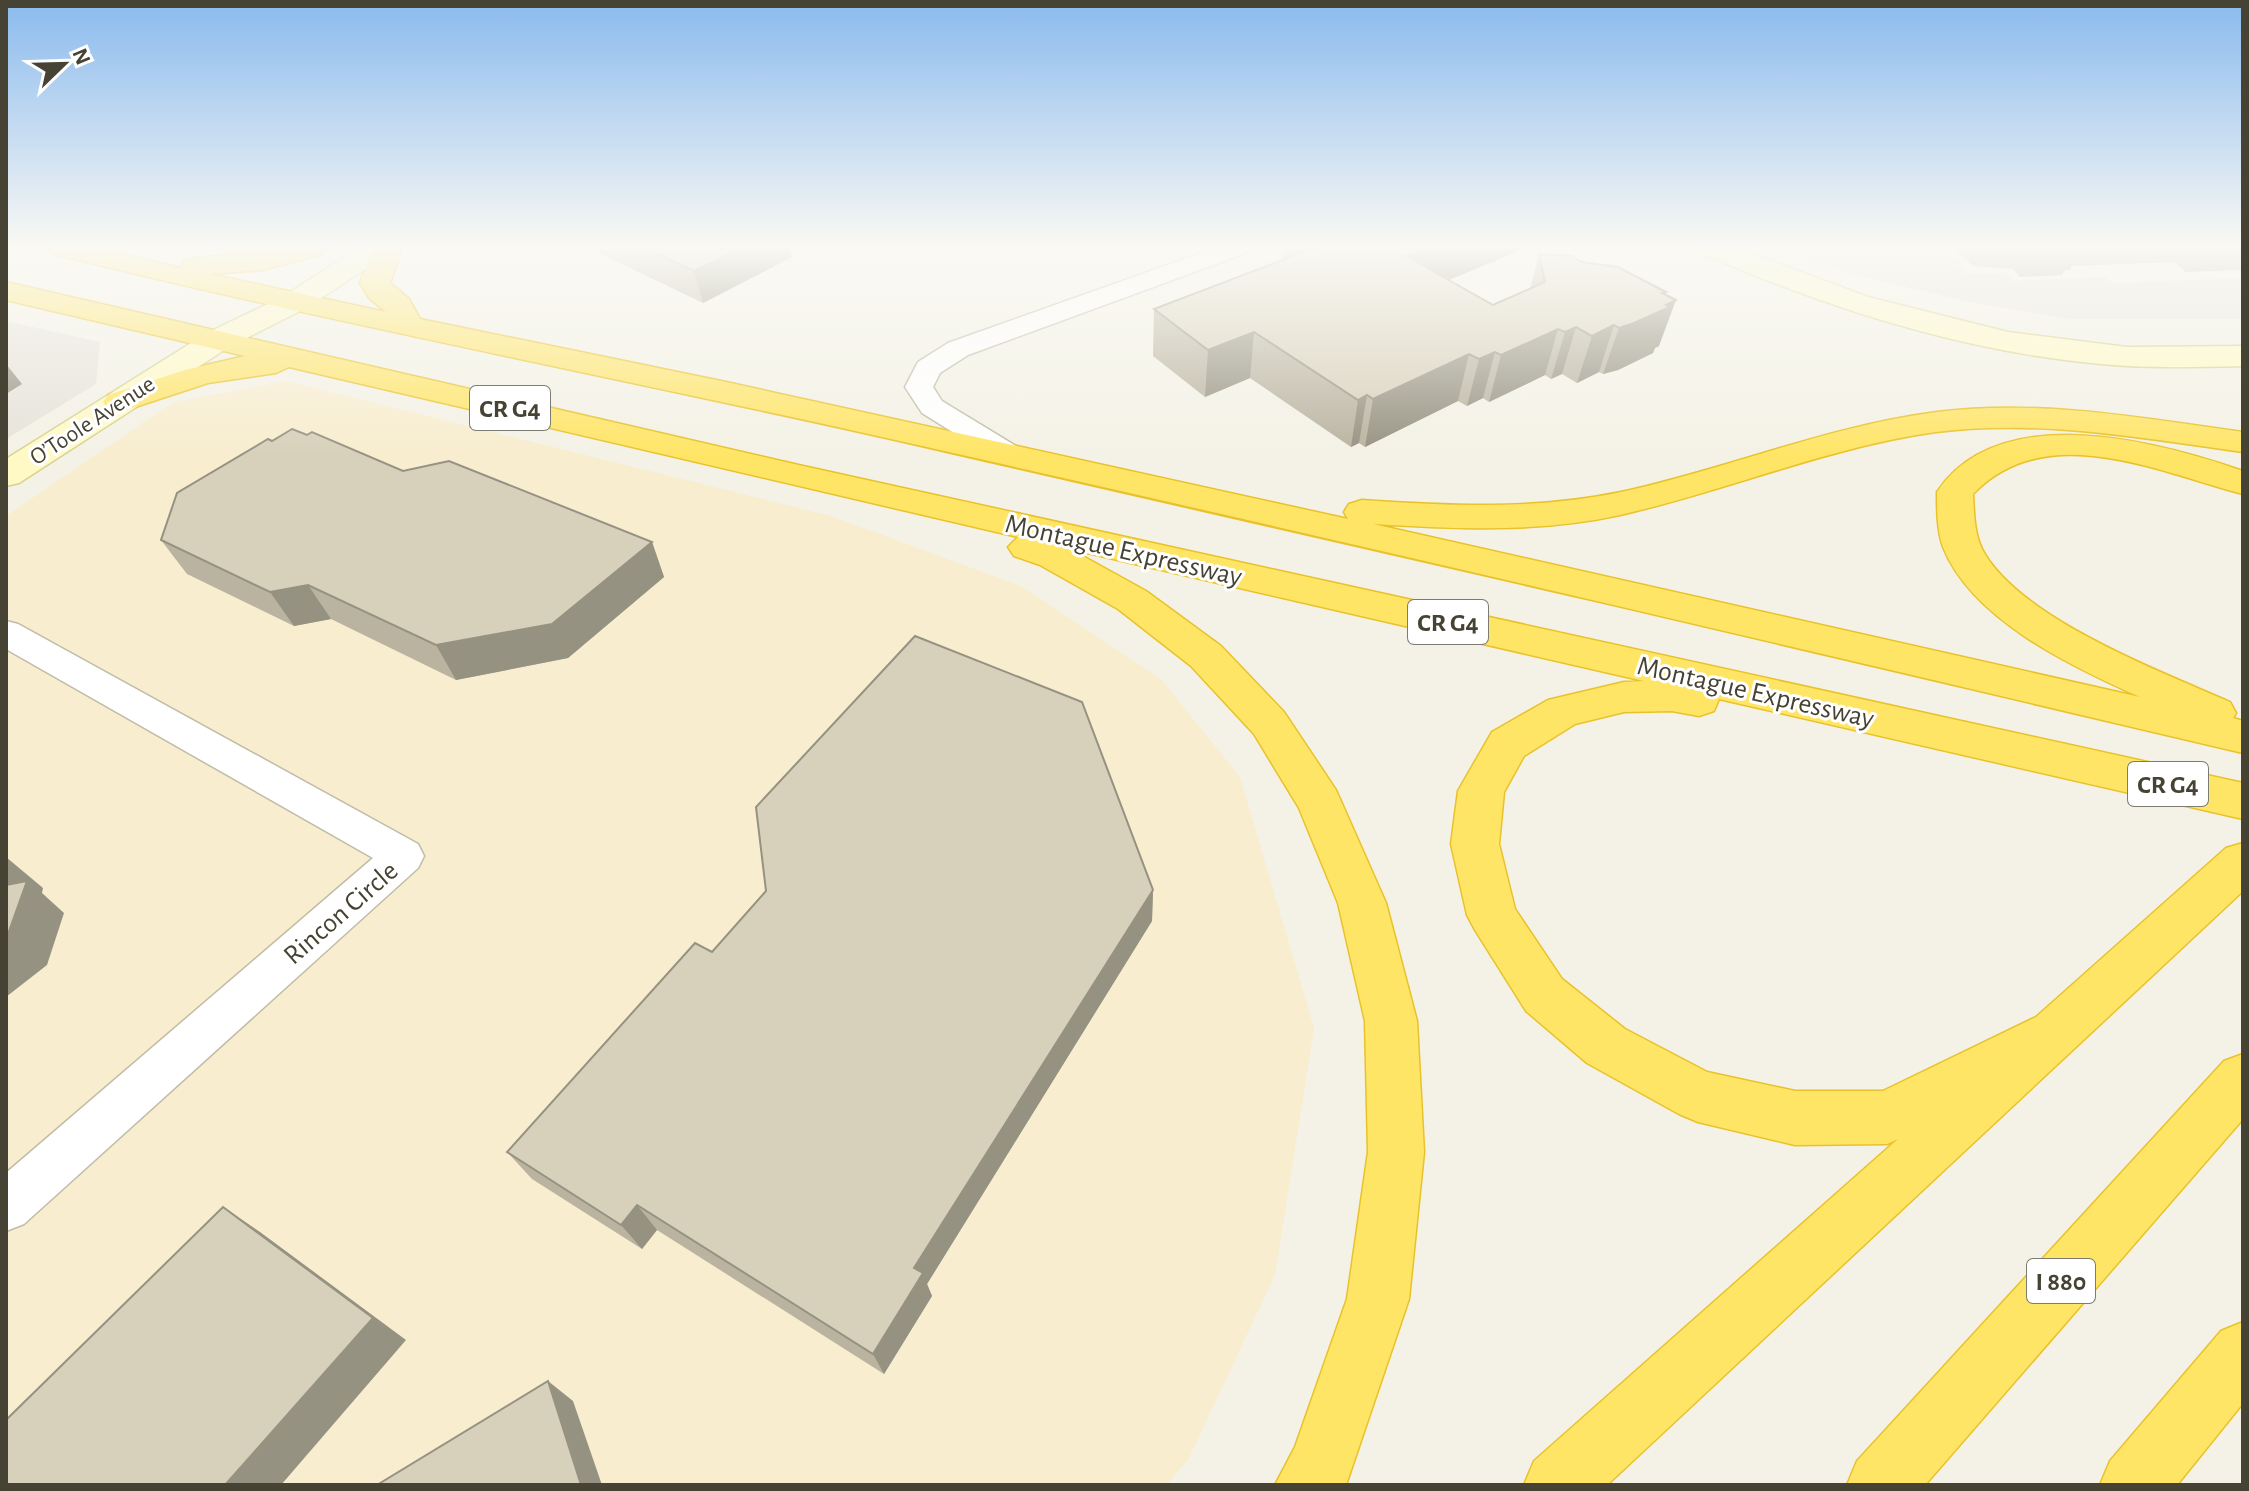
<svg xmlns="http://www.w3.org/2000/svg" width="2249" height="1491" font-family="'Alegreya Sans',sans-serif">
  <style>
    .commercial { fill: #f8edcf }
    .industrial { fill: #e6e3da }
    .parking { fill: #e5e3de }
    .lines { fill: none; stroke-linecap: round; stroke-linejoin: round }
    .street-casing { stroke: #c0bca7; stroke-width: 3 }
    .secondary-casing { stroke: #d7d192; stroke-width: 3 }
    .highway-casing { stroke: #e9c22b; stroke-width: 3 }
    .street { fill: #fff; fill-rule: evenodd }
    .secondary { fill: #fffac5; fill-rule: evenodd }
    .highway { fill: #ffe566; fill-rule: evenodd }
    .wall { fill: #b9b3a0 }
    .shaded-wall { fill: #969282 }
    .building { fill: #d7d0ba; stroke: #969282; stroke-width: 2 }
    .labels { text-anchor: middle; stroke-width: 6; stroke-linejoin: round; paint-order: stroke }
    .far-street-label { font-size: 24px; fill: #474334; stroke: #fff }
    .shield { fill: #fff; stroke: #7e7b71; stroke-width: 2 }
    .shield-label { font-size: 26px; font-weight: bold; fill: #474334 }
    .street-label { font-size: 28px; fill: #474334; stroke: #fff }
  </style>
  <rect width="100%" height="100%" fill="#f4f2e6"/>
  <!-- commercial -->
  <path class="commercial" d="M 287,381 L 831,516 L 1021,586 L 1161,679 L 1240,777 L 1314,1028 L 1275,1275 L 1189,1458 L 1167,1485 L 6,1485 L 6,516 L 173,402 Z"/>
  <!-- industrial -->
  <path class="industrial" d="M 6,321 L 100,342 L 96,384 L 6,439 Z"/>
  <!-- parking -->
  <path class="parking" d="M 1784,248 L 1941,248 L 1968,274 L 2006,273 L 2013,281 L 2107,277 L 2113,283 L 2243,278 L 2243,319 L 2069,319 L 1965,301 L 1845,272 Z"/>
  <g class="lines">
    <defs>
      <path id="street" d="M 1215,248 L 1249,248 L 1246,253 L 968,355 L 940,373 L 933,387 L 942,401 L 1024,451 L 1028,457 L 1024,463 L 1013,466 L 1002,463 L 922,413 L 905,387 L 918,362 L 948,343 Z
        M 6,621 L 18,624 L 418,844 L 424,856 L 418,868 L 24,1224 L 6,1231 L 6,1173 L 373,858 L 6,649 Z"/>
      <path id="secondary" d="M 359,248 L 392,248 L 388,254 L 306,308 L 229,347 L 19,483 L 6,486 L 6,459 L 207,333 L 284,296 Z
        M 1699,248 L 1736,248 L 1868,297 L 2008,332 L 2127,347 L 2243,346 L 2243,366 C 2204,367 2165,368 2127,366 C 1980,357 1837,312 1703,254 Z"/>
      <path id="highway" d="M 50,248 L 97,248 L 181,268 L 185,261 L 195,258 C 239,254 282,248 326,248 L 322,254 L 263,270 L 210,274 L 386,312 L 369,298 L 360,283 L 374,248 L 402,248 L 390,283 L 409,299 L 420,319 L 726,382 L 1348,519 L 1344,512 L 1349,504 L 1362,500 C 1449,506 1535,510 1621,492 C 1727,469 1828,426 1937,412 C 2039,399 2142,418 2243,432 L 2243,452 C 2142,438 2038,419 1936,432 C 1828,447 1726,491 1620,515 C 1538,533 1456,529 1373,524 L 2140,697 C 2073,667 1972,620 1943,547 C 1937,530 1937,510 1937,492 C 1999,399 2157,441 2243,471 L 2243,494 C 2158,472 2046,418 1973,494 C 1974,512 1974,532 1982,549 C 2018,618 2160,671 2230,702 L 2236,713 L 2233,718 L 2243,721 L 2243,753 C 1793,647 1342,540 891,439 C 611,376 332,323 54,254 Z
        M 6,282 L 803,466 L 2243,783 L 2243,819 L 1719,699 L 1714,711 L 1699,716 L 1672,711 L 1624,712 L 1575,724 L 1524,756 L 1504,792 L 1499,844 L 1515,909 L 1562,979 L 1625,1029 L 1707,1072 L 1795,1091 L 1883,1091 L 2036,1017 L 2226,848 L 2243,843 L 2243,891 L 1607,1485 L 1524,1485 L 1534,1461 L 1898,1139 L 1887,1144 L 1795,1145 L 1698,1122 L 1679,1114 L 1587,1063 L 1526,1011 L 1475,930 L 1467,915 L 1451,844 L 1458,791 L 1492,732 L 1548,700 L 1624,682 L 1644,681 L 1070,549 L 1146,591 L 1221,646 L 1284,712 L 1336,790 L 1386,903 L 1417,1021 L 1424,1152 L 1409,1299 L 1346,1485 L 1275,1485 L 1295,1447 L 1347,1299 L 1368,1152 L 1365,1021 L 1338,903 L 1299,808 L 1254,734 L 1191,666 L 1118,609 L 1040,565 L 1014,556 L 1008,547 L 1018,537 L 289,367 L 276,373 L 208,383 L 120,412 L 108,409 L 103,402 L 108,395 L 185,370 L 245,356 L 6,300 Z
        M 2243,1054 L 2243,1119 L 1925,1485 L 1847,1485 L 1857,1461 L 2224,1061 Z
        M 2243,1322 L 2243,1403 L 2177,1485 L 2100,1485 L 2110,1461 L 2221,1331 Z"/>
    </defs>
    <!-- street casing -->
    <use href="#street" class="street-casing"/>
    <!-- secondary casing -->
    <use href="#secondary" class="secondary-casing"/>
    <!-- highway casing -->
    <use href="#highway" class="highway-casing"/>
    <!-- street -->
    <use href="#street" class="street"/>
    <!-- secondary -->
    <use href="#secondary" class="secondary"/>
    <!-- highway -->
    <use href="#highway" class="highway"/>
  </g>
  <!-- wall -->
  <path class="wall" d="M 589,248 L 790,248 L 792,257 L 703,303 Z
    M 1284,248 L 1526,248 L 1449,280 L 1493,305 L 1530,289 L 1539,254 L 1582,262 L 1665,295 L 1659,346 L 1655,348 L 1653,353 L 1618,370 L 1603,374 L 1599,372 L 1577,383 L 1562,374 L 1551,379 L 1545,375 L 1489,402 L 1483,398 L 1467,406 L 1458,401 L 1365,447 L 1359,443 L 1351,447 L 1250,378 L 1205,397 L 1153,356 L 1154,309 L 1282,260 Z
    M 1953,248 L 2243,248 L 2243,270 L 2186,272 L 2174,262 L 2072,266 L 2070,270 L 2065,270 L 2062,275 L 2020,277 L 2013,269 L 1973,266 Z
    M 307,435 L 403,471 L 652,542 L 664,577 L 568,658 L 456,680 L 331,619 L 294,626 L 187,574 L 161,540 L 272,441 Z
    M 1153,890 L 1152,921 L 927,1284 L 932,1296 L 884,1374 L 657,1230 L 642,1249 L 532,1179 L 507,1152 L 712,952 Z"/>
  <!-- shaded-wall -->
  <path class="shaded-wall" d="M 740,248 L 790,248 L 792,257 L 703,303 L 694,271 Z
    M 1426,248 L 1526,248 L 1398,301 L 1406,256 Z
    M 1666,292 L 1659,312 L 1666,305 L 1676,300 L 1659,346 L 1655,348 L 1653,353 L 1618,370 L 1603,374 L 1619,328 Z
    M 1614,325 L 1599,372 L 1577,383 L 1592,336 Z
    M 1576,327 L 1562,374 L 1551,379 L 1565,332 Z
    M 1558,329 L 1545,375 L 1489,402 L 1501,355 Z
    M 1254,332 L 1250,378 L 1205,397 L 1208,350 Z
    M 1495,352 L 1483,398 L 1467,406 L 1479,359 Z
    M 1469,354 L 1458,401 L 1365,447 L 1373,399 Z
    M 6,364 L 22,384 L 6,394 Z
    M 1367,395 L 1359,443 L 1351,447 L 1358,400 Z
    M 652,542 L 664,577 L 568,658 L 456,680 L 436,645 Z
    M 308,585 L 331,619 L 294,626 L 270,592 Z
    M 6,857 L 43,888 L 42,893 L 64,913 L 47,965 L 6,997 Z
    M 1153,890 L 1152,921 L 927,1284 L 932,1296 L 884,1374 L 873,1354 L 914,1268 Z
    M 637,1205 L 657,1230 L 642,1249 L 621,1225 Z
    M 223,1207 L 260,1232 L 406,1340 L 281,1485 L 225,1485 Z
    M 548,1381 L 573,1401 L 602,1485 L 581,1485 Z"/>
  <!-- building -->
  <path class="building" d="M 645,248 L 740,248 L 694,271 Z
    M 1314,248 L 1426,248 L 1406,256 L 1493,305 L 1545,282 L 1539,254 L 1572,256 L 1582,262 L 1618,267 L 1666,292 L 1662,293 L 1676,300 L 1666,305 L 1670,307 L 1634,323 L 1619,328 L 1614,325 L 1592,336 L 1576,327 L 1565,332 L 1558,329 L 1501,355 L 1495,352 L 1479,359 L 1469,354 L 1373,399 L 1367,395 L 1358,400 L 1254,332 L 1208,350 L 1154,309 Z
    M 292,429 L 307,435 L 312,432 L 403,471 L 449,461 L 652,542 L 552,624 L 436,645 L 308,585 L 270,592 L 161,540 L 177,493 L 268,439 L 272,441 Z
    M 915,636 L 1082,702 L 1153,890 L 914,1268 L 923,1273 L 873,1354 L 637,1205 L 621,1225 L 507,1152 L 695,943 L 712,952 L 766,891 L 756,807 Z
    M 27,881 L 8,934 L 6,935 L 6,885 Z
    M 223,1207 L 373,1318 L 225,1485 L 6,1485 L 6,1420 Z
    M 548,1381 L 581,1485 L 377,1485 Z"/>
  <!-- sky -->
  <linearGradient id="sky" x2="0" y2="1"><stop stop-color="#8abaee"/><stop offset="0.54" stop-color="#faf9f4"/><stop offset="1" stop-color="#faf9f4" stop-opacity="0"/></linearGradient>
  <rect width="2249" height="456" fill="url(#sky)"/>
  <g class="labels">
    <!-- far-street labels -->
    <g class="far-street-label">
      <text transform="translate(92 420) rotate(-33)" y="8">O’Toole Avenue</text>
    </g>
    <!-- shield labels -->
    <g class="shield">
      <rect x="470" y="386" width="80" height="44" rx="6"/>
      <rect x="1408" y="600" width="80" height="44" rx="6"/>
      <rect x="2128" y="762" width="80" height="44" rx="6"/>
      <rect x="2027" y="1259" width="68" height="44" rx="6"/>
    </g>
    <g class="shield-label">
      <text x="510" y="417">CR G4</text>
      <text x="1448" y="631">CR G4</text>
      <text x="2168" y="793">CR G4</text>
      <text x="2061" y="1290">I 880</text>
    </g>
    <!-- street labels -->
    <g class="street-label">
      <text transform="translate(1124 549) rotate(13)" y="10">Montague Expressway</text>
      <text transform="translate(1756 691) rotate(13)" y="10">Montague Expressway</text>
      <text transform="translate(340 912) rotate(-41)" y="10">Rincon Circle</text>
    </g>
  </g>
  <!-- border -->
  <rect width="2249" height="1491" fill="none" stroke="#474334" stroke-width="16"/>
  <!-- north arrow -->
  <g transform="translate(64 64) rotate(67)" stroke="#ffffff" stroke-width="6" paint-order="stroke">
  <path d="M0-6L14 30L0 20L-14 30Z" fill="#474334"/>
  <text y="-12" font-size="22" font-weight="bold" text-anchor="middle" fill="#474334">N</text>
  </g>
</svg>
